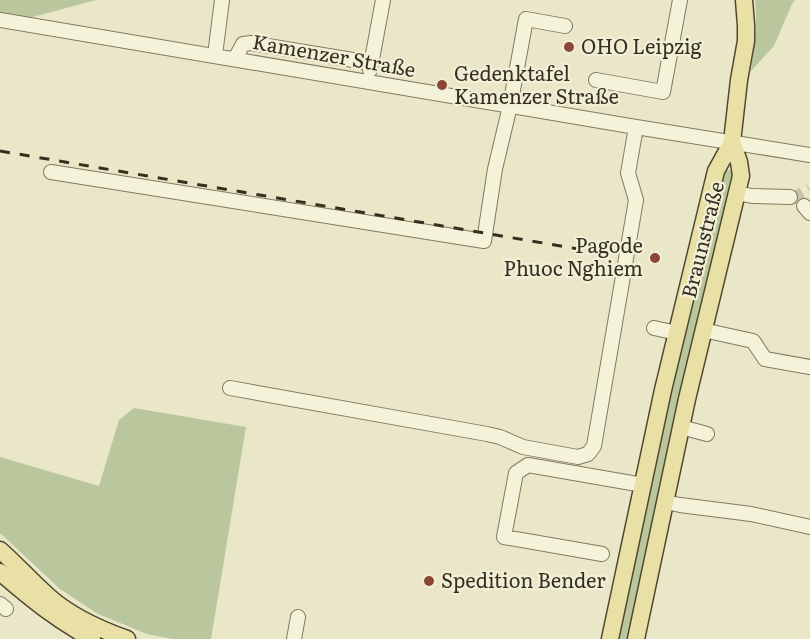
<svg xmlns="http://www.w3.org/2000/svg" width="810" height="639" font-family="Literata,serif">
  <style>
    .green { fill: #bac79d }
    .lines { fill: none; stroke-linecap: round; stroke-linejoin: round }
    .minor-tunnel { stroke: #c6c1a7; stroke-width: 14; stroke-dasharray: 14 7; stroke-linecap: butt }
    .minor-casing { stroke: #84795f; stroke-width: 16 }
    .major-casing { stroke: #524732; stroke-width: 19 }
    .minor { stroke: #f5f2da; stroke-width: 14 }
    .major { stroke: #e8e0a4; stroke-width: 16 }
    .rail { stroke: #362f21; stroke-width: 3; stroke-dasharray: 10 10; stroke-linecap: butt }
    .poi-dot { fill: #8d4535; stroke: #f2efd7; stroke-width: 2 }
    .labels { text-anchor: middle; stroke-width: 4.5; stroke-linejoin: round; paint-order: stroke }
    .poi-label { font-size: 20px; fill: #362f21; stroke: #f2efd7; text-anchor: start }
    .street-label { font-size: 20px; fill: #362f21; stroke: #f2efd7 }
  </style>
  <rect width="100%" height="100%" fill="#eae6c8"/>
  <!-- green -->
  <path class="green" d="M 0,0 L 96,0 L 29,18 L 0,13 Z
    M 755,0 L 795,0 L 792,4 L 774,46 L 751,71 C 754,46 758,24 755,0 Z
    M 722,169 L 737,172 L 631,639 L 615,639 L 665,405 Z
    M 134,408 L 246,427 L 211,639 L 172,639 L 147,634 L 98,614 L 60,589 L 0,533 L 0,457 L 99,486 L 119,420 Z"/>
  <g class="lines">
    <!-- minor-tunnel -->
    <path class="minor-tunnel" d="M 790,197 L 798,197 L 810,190"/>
    <defs>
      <path id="minor" d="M 0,20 L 636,127 L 810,155
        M 215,55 L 222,0
        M 235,59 L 243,44 L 251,43 L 371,63
        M 370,70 L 383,0
        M 596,80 L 663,92 L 680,0
        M 51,172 L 484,241 L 495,169 L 510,106 L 526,19 L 565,26
        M 737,193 L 752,196 L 790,197
        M 804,206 L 810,213
        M 654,328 L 677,333
        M 703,330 L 753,341 L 765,359 L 810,367
        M 230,388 L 487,434 L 500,437 L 523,447 L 578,457 L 588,454 L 594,446 L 636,200 L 628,173 L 636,127
        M 681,427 L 707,434
        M 665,502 L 680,505 L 751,514 L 810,527
        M 602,554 L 504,537 L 516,473 L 528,465 L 643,485
        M 0,604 L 6,609
        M 294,639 L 298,617"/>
      <path id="major" d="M 0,550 C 17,565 31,581 48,596 C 70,616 99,629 127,639
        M 0,572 C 31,599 56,619 92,639
        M 610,639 L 663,390 L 701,233 L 716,171 L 732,142 L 739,80 L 746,41 L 746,25 L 744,0
        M 636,639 L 687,399 L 741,176 L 739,162 L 732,142"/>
    </defs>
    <!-- minor casing -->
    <use href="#minor" class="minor-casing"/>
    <!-- major casing -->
    <use href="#major" class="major-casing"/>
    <!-- minor -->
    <use href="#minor" class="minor"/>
    <!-- major -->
    <use href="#major" class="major"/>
    <!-- rail -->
    <path class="rail" d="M 0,151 L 608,254"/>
  </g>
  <!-- markers -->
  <g class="poi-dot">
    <circle cx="569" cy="47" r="6"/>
    <circle cx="442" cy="85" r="6"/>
    <circle cx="655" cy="258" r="6"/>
    <circle cx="429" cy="581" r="6"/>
  </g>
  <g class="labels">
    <!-- poi labels -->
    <g class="poi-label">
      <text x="581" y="54">OHO Leipzig</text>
      <text x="454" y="81">Gedenktafel<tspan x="454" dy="23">Kamenzer Straße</tspan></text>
      <text x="643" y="253" text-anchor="end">Pagode<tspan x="643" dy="23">Phuoc Nghiem</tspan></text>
      <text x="441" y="588">Spedition Bender</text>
    </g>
    <!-- street labels -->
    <g class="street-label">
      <text transform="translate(334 56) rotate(10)" y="7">Kamenzer Straße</text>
      <text transform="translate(703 240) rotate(-76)" y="7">Braunstraße</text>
    </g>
  </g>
</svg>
